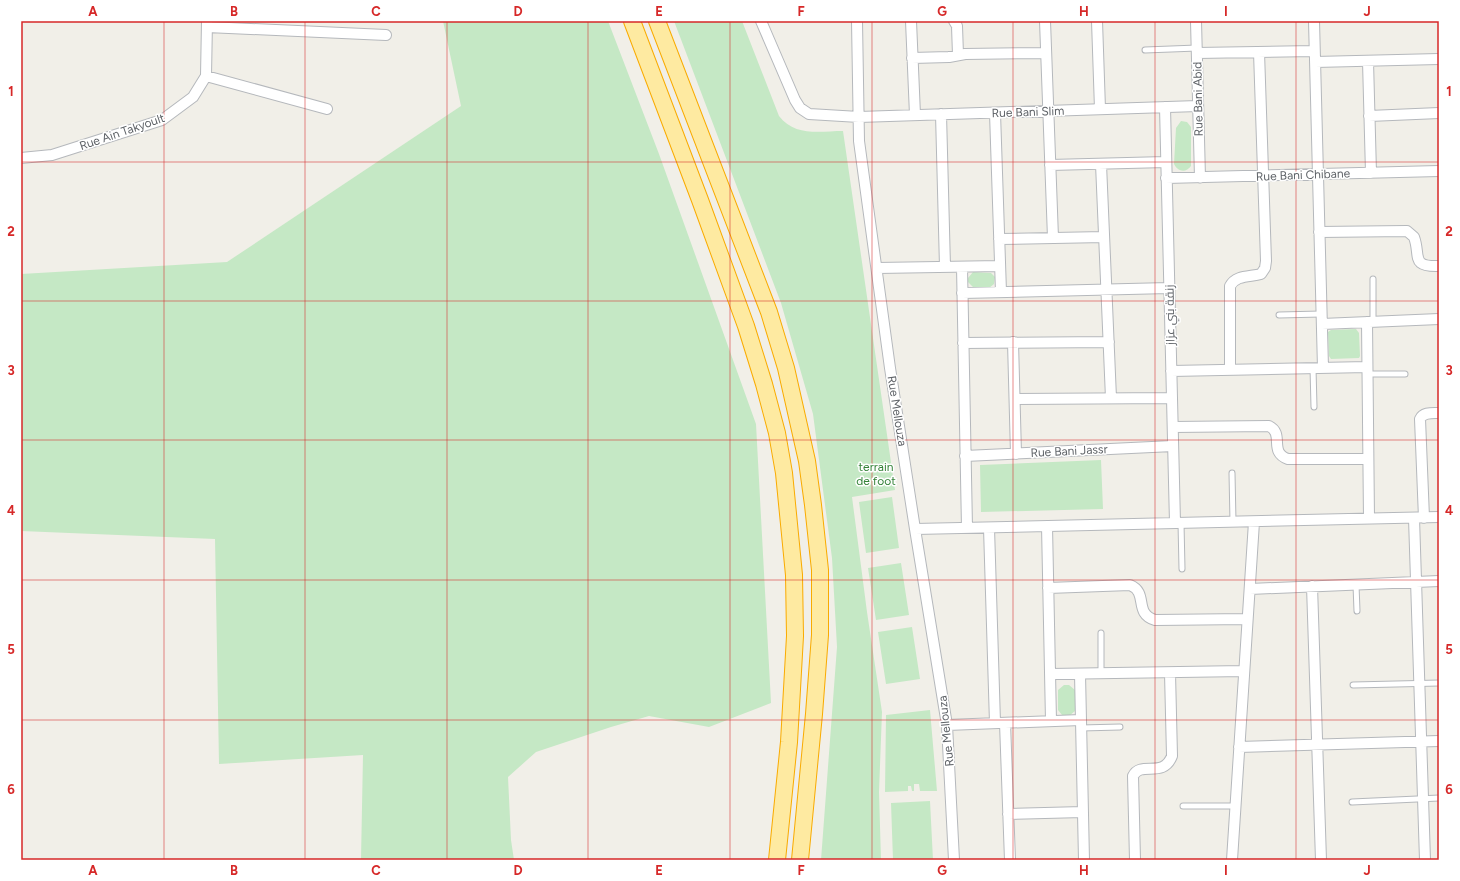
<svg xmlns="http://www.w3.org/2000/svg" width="1460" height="881" font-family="Figtree,Cairo,sans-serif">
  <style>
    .green { fill: #c5e8c5 }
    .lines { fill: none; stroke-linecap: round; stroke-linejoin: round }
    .service-casing { stroke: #b5b8bc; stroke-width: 7 }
    .minor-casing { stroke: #b5b8bc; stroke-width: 12 }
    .trunk-casing { stroke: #f9ab00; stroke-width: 18 }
    .service { stroke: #fff; stroke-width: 5 }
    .minor { stroke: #fff; stroke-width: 10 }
    .trunk { stroke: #feeaa1; stroke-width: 16 }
    .grid { fill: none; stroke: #d62828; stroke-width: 1; stroke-opacity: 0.55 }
    .labels { text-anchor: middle; stroke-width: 3; stroke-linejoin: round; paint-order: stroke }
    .street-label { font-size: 12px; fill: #5f6368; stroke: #fff }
    .park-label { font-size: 12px; fill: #348238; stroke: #fff }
    .neatline { fill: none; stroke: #d62828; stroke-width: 1.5 }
    .grid-label { font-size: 13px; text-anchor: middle; font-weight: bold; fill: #d62828 }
  </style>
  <rect width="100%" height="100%" fill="#f1efe8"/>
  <!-- green -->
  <path class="green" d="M 443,21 L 608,21 L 659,154 L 756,424 L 771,703 L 709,727 L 649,716 L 611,727 L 536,752 L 508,777 L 511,840 L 514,860 L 361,860 L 363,755 L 219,764 L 215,539 L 21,531 L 21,274 L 227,262 L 461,106 Z
    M 674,21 L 742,21 L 779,116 C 795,137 820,131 843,131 L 895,490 L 852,497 L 867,612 L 882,712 L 879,792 L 881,860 L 821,860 L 837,647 L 832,558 L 813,414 L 781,303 Z
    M 1181,121 L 1187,122 L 1191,127 L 1191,166 C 1186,173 1178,172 1174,164 L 1176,128 Z
    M 973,272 L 991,273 L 995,277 L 994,284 L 989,288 L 973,287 L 968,282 L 968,278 Z
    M 1356,329 L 1359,333 L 1360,356 L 1359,358 L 1331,359 L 1329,356 L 1328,332 L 1331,330 Z
    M 1101,460 L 1103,509 L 981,512 L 980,465 Z
    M 892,497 L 899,548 L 866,553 L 859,502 Z
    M 901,563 L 909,615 L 876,620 L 868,568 Z
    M 912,627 L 920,679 L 886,684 L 878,632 Z
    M 1064,685 L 1069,685 L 1075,690 L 1075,711 L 1069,716 L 1062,715 L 1058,710 L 1058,690 Z
    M 930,710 L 937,791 L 920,791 L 919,784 L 914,784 L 914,791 L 912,791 L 911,786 L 908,786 L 908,791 L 885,792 L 886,715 Z
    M 930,801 L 933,860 L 893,860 L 891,803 Z"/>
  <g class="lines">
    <defs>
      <path id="service" d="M 1145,50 L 1197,48
        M 1373,279 L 1373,322
        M 1279,315 L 1321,314
        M 1313,368 L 1314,407
        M 1367,374 L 1405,374
        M 1232,473 L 1233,522
        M 1181,523 L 1182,569
        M 1356,585 L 1357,611
        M 1101,633 L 1101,673
        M 1353,685 L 1439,683
        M 1081,728 L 1120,727
        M 1352,802 L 1439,798
        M 1183,806 L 1235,806"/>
      <path id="minor" d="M 761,21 L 795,100 L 800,108 L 809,114 L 859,117 L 1198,106
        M 857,21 L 859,141 L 890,368 L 915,529 L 947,725 L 954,860
        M 911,21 L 915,115
        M 954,21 L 957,26 L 958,55
        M 1045,21 L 1053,238
        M 1097,21 L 1100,109
        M 1196,21 L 1200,178
        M 1314,21 L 1323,368
        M 207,27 L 386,35
        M 1197,53 L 1314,51
        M 912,58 L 949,57 L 965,54 L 1046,53
        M 1368,61 L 1371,173
        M 1315,62 L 1439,59
        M 206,76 L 327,109
        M 1165,107 L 1175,523
        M 995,113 L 1001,292
        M 941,114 L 945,267
        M 1369,116 L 1439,113
        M 21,158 L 52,155 L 162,120 L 193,97 L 206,76 L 207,21
        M 1101,164 L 1111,398
        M 1050,165 L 1166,162
        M 1166,178 L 1439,171
        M 1319,232 L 1407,231 L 1414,237 C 1421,256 1410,267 1439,266
        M 999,239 L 1104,237
        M 962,267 L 967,528
        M 877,268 L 1000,266
        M 962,293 L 1169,288
        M 1367,322 L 1369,519
        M 1322,324 L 1439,319
        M 1013,342 L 1016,454
        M 963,343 L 1109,342
        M 1230,370 L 1230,286 C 1236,275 1249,277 1261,274 L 1265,268 L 1266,261 L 1259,52
        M 1171,371 L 1367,367
        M 1015,399 L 1172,398
        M 1173,427 L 1269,426 C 1285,434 1268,452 1288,459 L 1368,459
        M 965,456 L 1173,446
        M 1414,518 L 1425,860
        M 1424,518 L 1420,419 C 1423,412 1432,413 1439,413
        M 1047,526 L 1051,721
        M 989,528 L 995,723
        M 915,529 L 1439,517
        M 1312,586 L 1321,860
        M 1048,588 L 1130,585 C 1149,593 1133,613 1155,620 L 1247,619
        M 1250,589 L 1439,581
        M 1050,674 L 1244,671
        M 1080,674 L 1084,860
        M 1005,723 L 1010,860
        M 947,725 L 1081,720
        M 1239,747 L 1439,741
        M 1008,814 L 1083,812
        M 1135,860 L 1133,776 C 1141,760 1163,779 1172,756 L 1170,673
        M 1232,860 L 1254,522"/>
      <path id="trunk" d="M 632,21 L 700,200 L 746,326 L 764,384 L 777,433 L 784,473 L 794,575 L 795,636 L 789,742 L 777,860
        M 657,21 L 769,312 L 786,368 L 807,461 L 813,505 L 820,570 L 820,635 L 814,714 L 800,860"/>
    </defs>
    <!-- service casing -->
    <use href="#service" class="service-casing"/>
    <!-- minor casing -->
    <use href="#minor" class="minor-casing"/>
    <!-- trunk casing -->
    <use href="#trunk" class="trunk-casing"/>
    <!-- service -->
    <use href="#service" class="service"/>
    <!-- minor -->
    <use href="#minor" class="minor"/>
    <!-- trunk -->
    <use href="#trunk" class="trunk"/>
  </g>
  <!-- grid -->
  <path class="grid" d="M 164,21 L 164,860M 305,21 L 305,860M 447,21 L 447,860M 588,21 L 588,860M 730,21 L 730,860M 872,21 L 872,860M 1013,21 L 1013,860M 1155,21 L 1155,860M 1296,21 L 1296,860M 21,162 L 1439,162M 21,301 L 1439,301M 21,440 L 1439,440M 21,580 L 1439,580M 21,720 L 1439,720"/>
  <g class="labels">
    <!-- street labels -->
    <g class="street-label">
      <text transform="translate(1198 99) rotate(-91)" y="4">Rue Bani Abid</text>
      <text transform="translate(1028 112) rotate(-2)" y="4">Rue Bani Slim</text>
      <text transform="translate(122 132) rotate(-19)" y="4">Rue Ain Takyoult</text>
      <text transform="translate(1303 175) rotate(-2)" y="4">Rue Bani Chibane</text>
      <text transform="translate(1170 315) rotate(-91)" y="4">زنقة بني عزاز</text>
      <text transform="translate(897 411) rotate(81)" y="4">Rue Mellouza</text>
      <text transform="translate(1069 451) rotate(-3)" y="4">Rue Bani Jassr</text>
      <text transform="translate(946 731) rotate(-96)" y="4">Rue Mellouza</text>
    </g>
    <!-- park labels -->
    <g class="park-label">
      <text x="876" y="471">terrain<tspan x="876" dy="14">de foot</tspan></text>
    </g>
  </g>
  <!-- border -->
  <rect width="1460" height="881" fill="none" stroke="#ffffff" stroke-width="44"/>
  <rect x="22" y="22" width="1416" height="837" class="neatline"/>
  <g class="grid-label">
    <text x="93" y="16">A</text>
    <text x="234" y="16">B</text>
    <text x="376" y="16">C</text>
    <text x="518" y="16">D</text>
    <text x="659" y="16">E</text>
    <text x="801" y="16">F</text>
    <text x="942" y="16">G</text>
    <text x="1084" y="16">H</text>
    <text x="1226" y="16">I</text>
    <text x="1367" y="16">J</text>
    <text x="11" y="96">1</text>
    <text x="1449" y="96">1</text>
    <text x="11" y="236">2</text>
    <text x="1449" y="236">2</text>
    <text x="11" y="375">3</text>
    <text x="1449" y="375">3</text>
    <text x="11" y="515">4</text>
    <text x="1449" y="515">4</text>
    <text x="11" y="654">5</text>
    <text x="1449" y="654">5</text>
    <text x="11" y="794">6</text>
    <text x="1449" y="794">6</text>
    <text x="93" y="875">A</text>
    <text x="234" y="875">B</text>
    <text x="376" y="875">C</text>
    <text x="518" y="875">D</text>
    <text x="659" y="875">E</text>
    <text x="801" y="875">F</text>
    <text x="942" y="875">G</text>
    <text x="1084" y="875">H</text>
    <text x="1226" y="875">I</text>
    <text x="1367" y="875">J</text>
  </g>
</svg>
